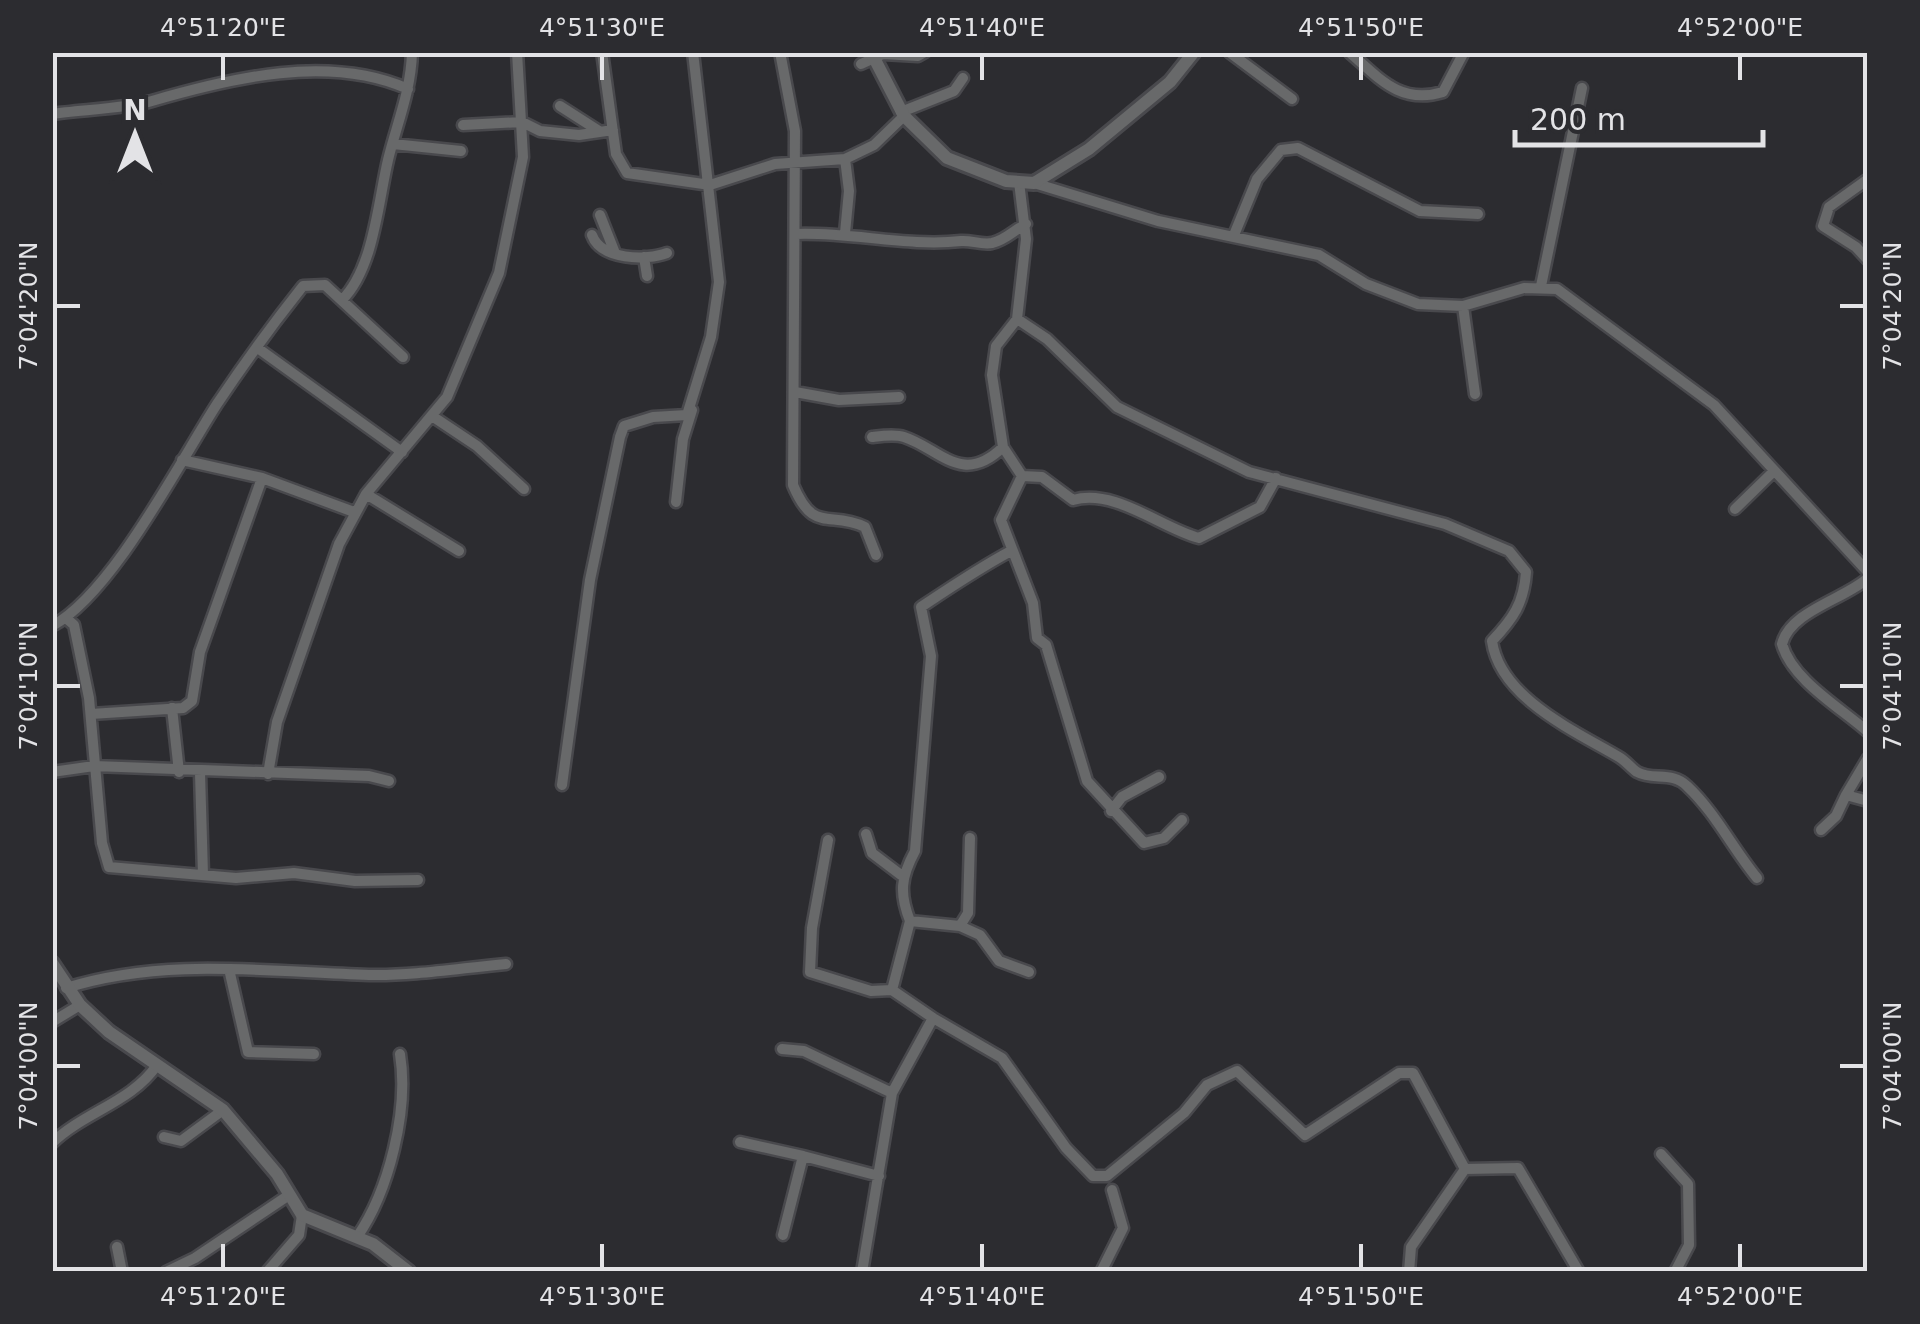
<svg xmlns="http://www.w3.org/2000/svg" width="1920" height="1324" font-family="'DejaVu Sans',sans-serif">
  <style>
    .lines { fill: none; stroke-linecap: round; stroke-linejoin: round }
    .minor-casing { stroke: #49494d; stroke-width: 15 }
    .tertiary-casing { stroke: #49494d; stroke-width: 18 }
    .minor { stroke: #68696a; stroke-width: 10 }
    .tertiary { stroke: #68696a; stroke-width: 12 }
    .ticks { fill: none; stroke: #e3e3e6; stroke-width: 4 }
    .neatline { fill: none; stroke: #e3e3e6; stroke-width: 4 }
    .ticks-label { font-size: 25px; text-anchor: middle; fill: #e3e3e6 }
  </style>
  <rect width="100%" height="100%" fill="#2c2c30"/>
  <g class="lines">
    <defs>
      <path id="minor" d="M 602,52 L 616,154 L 627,173 L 710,185 L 775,164 L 845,159 L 874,145 L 904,116
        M 780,52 L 795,131 L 793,485 C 814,535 829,510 865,527 L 876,555
        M 1229,52 L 1292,99
        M 1349,52 C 1379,78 1400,105 1443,92 L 1464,52
        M 861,64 L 883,54 L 918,56 L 925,52
        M 560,106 L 599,131
        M 901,112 L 954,91 L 963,78
        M 52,114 C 80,110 129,108 152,101 C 231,78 329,54 408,89
        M 463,125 L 522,122 L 540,131 L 579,135 L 613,130
        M 393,144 L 461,151
        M 845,159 L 849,191 L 845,233
        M 1868,179 L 1829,207 L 1823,226 L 1856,247 L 1868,260
        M 1034,183 L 1158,221 L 1319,255 L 1366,284 L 1418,304 L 1463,306 L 1524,288 L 1557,289 L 1714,405 L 1868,572
        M 600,215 L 615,253
        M 797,234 C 851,232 909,247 961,241 C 971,240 981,245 992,243 C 1006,240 1014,230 1026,224
        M 592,235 C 601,260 646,261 667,253
        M 1234,235 L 1257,179 L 1281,150 L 1298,148 L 1420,211 L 1478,214
        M 644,257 L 647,276
        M 1541,286 L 1582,88
        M 342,300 C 374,268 378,202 388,160 C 397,123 411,91 412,52
        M 1463,306 L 1475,394
        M 1017,319 L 1026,239 L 1019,182
        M 259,349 L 402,452
        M 795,392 L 839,400 L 899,397
        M 432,416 L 477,446 L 524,489
        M 872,437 C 881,436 895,434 904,437 C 939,448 962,487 1003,447
        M 182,460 L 262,478 L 354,512
        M 1022,476 L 1003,447 L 992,375 L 996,346 L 1017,319 L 1047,339 L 1117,407 L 1249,472 L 1445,524 L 1509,551 L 1526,572 C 1524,603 1513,619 1492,641 C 1500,698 1575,731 1619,757 C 1626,761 1631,768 1637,772 C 1653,781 1672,771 1687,786 C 1715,812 1733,849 1757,878
        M 366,494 L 459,551
        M 676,502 L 683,439 L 692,410
        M 1735,509 L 1773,472
        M 1011,551 C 979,568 951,587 921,607 L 931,656 L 915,851 C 901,877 899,893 910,921 L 960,926 L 980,935 L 999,961 L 1029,972
        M 1868,578 C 1845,599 1790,611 1782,644 C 1792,680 1841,708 1868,732
        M 66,618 L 74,625 L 89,698 L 102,843 L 109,867 L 236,878 L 294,873 L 355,881 L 418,880
        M 52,626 C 112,594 179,463 217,404 C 241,368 276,320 303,286 L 325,285 L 403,357
        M 172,708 L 179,772
        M 91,714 L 183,708 L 192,701 L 200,652 L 262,478
        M 1868,758 L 1846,795 L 1868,801
        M 52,772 L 94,766 L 369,776 L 389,781
        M 200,773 L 203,875
        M 268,774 L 277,722 L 339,544 L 366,494 L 447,397 L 499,273 L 523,157 L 517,52
        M 562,785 L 590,580 L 620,437 L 624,426 L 653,417 L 687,415 L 711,337 L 719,282 L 693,52
        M 1111,811 L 1122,797 L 1159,777
        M 1182,820 L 1164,838 L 1144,843 L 1087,781 L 1046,645 L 1037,638 L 1033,603 L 1001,520 L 1022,476 L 1042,477 L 1073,500 C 1115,488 1161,528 1199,538 L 1260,507 L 1276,478
        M 1821,830 L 1836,816 L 1846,795
        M 866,834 L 872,853 L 901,875
        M 828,840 L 812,928 L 810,972 L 871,991 L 892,990
        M 910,921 L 892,990 L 933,1018
        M 960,926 L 968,913 L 970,838
        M 229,969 L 248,1052 L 314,1054
        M 66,988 C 165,957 267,972 369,975 C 414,976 461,968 506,964
        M 52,1022 L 80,1005
        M 782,1049 L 804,1051 L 892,1093
        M 164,1137 L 181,1141 L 223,1110
        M 740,1142 L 803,1156
        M 52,1143 C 84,1112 132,1102 157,1065
        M 1661,1154 L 1688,1184 L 1689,1245 L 1675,1272
        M 1465,1169 L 1518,1168 L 1579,1272
        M 783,1235 L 803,1156 L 879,1176
        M 357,1237 C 389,1191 409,1110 400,1054
        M 117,1247 L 122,1272
        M 166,1272 L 195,1258 L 289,1195
        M 267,1272 L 299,1235 L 302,1215
        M 862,1272 L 892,1093 L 933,1018 L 1002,1058 L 1066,1148 L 1093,1176 L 1107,1176 L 1184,1113 L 1207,1085 L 1237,1071 L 1305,1135 L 1399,1073 L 1413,1073 L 1465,1169
        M 1101,1272 L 1123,1228 L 1112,1190
        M 1409,1272 L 1411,1247 L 1465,1169"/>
      <path id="tertiary" d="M 871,52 L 904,116 L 947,158 L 1006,181 L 1034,183 L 1089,149 L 1170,82 L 1194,52
        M 52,963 L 80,1005 L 109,1032 L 223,1110 L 277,1174 L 302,1215 L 373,1244 L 409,1272"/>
    </defs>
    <!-- minor casing -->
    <use href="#minor" class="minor-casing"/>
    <!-- tertiary casing -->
    <use href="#tertiary" class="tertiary-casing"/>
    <!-- minor -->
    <use href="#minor" class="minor"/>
    <!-- tertiary -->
    <use href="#tertiary" class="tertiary"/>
  </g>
  <!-- ticks -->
  <path class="ticks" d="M 223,55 L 223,80M 602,55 L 602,80M 982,55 L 982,80M 1361,55 L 1361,80M 1740,55 L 1740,80M 55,306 L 80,306M 1840,306 L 1865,306M 55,686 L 80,686M 1840,686 L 1865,686M 55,1066 L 80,1066M 1840,1066 L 1865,1066M 223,1244 L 223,1269M 602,1244 L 602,1269M 982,1244 L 982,1269M 1361,1244 L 1361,1269M 1740,1244 L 1740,1269"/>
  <!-- border -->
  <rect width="1920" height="1324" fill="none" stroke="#2c2c30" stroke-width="110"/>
  <!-- north arrow -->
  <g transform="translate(135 135)" stroke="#2c2c30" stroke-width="8" paint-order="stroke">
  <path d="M0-8L18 38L0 25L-18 38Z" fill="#e3e3e6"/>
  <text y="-15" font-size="28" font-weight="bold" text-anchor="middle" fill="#e3e3e6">N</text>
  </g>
  <!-- scale -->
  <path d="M1515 130v15h248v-15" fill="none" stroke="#e3e3e6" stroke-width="5"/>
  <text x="1530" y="130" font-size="30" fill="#e3e3e6" stroke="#2c2c30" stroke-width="8" paint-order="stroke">200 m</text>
  <rect x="55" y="55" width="1810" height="1214" class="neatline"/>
  <g class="ticks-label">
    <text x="223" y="36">4°51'20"E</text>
    <text x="602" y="36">4°51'30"E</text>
    <text x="982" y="36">4°51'40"E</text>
    <text x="1361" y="36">4°51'50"E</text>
    <text x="1740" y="36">4°52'00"E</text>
    <text transform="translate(28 306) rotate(-90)" y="9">7°04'20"N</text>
    <text transform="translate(1892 306) rotate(-90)" y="9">7°04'20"N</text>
    <text transform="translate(28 686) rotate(-90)" y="9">7°04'10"N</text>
    <text transform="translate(1892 686) rotate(-90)" y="9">7°04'10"N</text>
    <text transform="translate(28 1066) rotate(-90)" y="9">7°04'00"N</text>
    <text transform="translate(1892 1066) rotate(-90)" y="9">7°04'00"N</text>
    <text x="223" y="1305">4°51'20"E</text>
    <text x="602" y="1305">4°51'30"E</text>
    <text x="982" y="1305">4°51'40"E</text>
    <text x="1361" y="1305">4°51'50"E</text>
    <text x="1740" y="1305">4°52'00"E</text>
  </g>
</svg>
